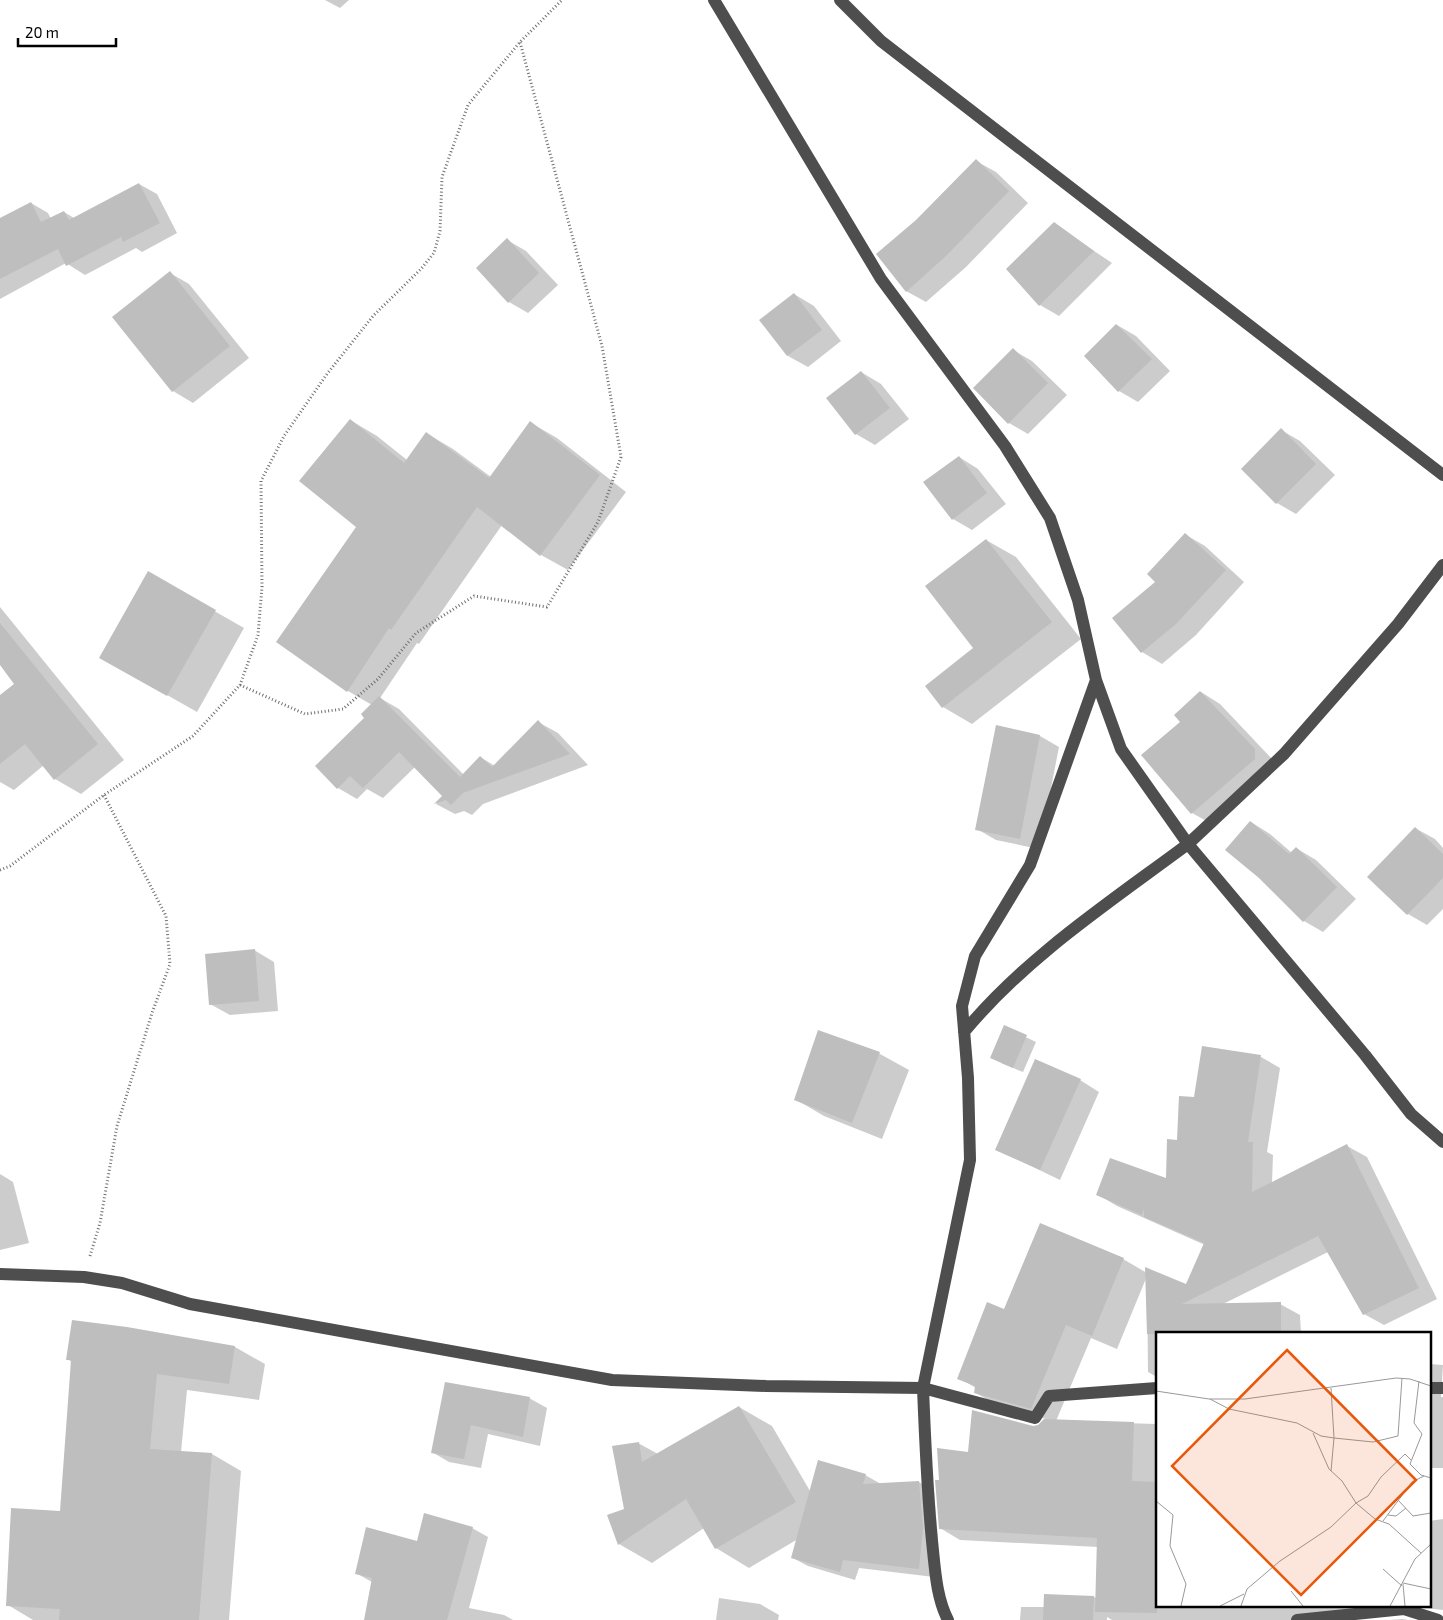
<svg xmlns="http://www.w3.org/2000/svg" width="1443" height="1620" font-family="'Exo 2',sans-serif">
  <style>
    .shadow { fill: #0003 }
    .building { fill: #bebebe }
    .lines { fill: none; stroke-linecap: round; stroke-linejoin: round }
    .path { stroke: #707070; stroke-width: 3; stroke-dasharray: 1 2.5; stroke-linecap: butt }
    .minor { stroke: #4e4e4e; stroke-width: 12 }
    .inset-road { fill: none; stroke: #999; stroke-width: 1 }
    .view { fill: #e8590c; fill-opacity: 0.15; stroke: #e8590c; stroke-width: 2.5 }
    .inset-edge { fill: none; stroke: #000; stroke-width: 2.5 }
  </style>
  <rect width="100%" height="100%" fill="#fff"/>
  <!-- shadow -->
  <path class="shadow" d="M 325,0 L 349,0 L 340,8 Z
    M 976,161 L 996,172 L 1028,203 L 966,267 L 926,302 L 906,291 L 917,221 Z
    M 139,184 L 157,194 L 177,233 L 142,252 L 136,248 L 85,275 L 66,263 L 0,299 L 0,219 L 31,203 L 48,213 L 51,219 L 64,212 L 74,218 Z
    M 1054,224 L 1112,263 L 1059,316 L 1040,305 Z
    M 507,240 L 526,251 L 558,285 L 528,313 L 509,302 Z
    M 170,273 L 189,284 L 249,358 L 193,403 L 173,391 L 114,318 Z
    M 794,294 L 814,306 L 841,341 L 808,367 L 788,356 L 761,320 Z
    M 1117,325 L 1136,336 L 1170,371 L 1138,402 L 1119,391 L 1086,356 Z
    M 1013,350 L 1032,361 L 1067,395 L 1028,434 L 1009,423 Z
    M 861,372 L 881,384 L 909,419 L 875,445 L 856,434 Z
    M 350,420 L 377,436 L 407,460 L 426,433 L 453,449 L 491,477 L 531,423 L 557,438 L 626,492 L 568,570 L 541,555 L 502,525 L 419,644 L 417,643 L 380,698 L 399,709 L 464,775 L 480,757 L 495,766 L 538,722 L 558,733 L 588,765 L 483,804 L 472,815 L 464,811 L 455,814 L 436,804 L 444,796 L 415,767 L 383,798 L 367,789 L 357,799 L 338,788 L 372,705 L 348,691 L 278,642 L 358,527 Z
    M 1281,430 L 1300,441 L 1335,475 L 1296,514 L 1277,503 Z
    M 959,457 L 978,469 L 1006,504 L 972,530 L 953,519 Z
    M 1186,535 L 1205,546 L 1244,582 L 1196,635 L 1162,664 L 1142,652 L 1114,618 L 1157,582 Z
    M 986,540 L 1016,557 L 1081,639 L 972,724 L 943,707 L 975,648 Z
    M 148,573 L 244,628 L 197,712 L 100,657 Z
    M 0,607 L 124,760 L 81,794 L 55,779 L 44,765 L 14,790 L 0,782 L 0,697 L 15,684 L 0,663 Z
    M 1201,692 L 1220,704 L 1274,761 L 1212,824 L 1192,813 L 1182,722 Z
    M 997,727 L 1040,736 L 1059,747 L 1039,849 L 996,840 L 977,829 Z
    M 1251,822 L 1270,834 L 1292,853 L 1296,848 L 1316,860 L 1356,899 L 1323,932 L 1304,921 Z
    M 1415,828 L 1435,839 L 1443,848 L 1443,909 L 1427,925 L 1408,914 L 1369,877 Z
    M 254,950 L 274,962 L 278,1011 L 230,1015 L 210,1004 Z
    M 1005,1027 L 1036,1042 L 1023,1072 L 1001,1063 Z
    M 819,1032 L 880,1054 L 909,1070 L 882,1139 L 824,1116 L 795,1099 Z
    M 1261,1057 L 1280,1068 L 1267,1152 L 1273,1155 L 1272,1183 L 1347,1146 L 1367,1157 L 1437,1299 L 1384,1325 L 1364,1314 L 1328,1252 L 1223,1304 L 1280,1304 L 1300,1315 L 1301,1334 L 1157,1334 L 1157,1377 L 1148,1372 L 1147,1276 L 1117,1349 L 1091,1338 L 1056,1421 L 1157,1424 L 1157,1606 L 1367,1606 L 1368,1617 L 1342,1620 L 1112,1620 L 1107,1617 L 1107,1620 L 1020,1620 L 1021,1607 L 1045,1607 L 1094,1597 L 1096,1598 L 1098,1547 L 960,1540 L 940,1528 L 940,1481 L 969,1454 L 1039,1426 L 1046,1419 L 1000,1407 L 976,1393 L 976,1388 L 959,1378 L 1005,1310 L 1123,1259 L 1147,1273 L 1187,1286 L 1205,1245 L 1117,1206 L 1097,1194 L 1167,1180 L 1195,1098 Z
    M 1080,1080 L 1099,1092 L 1060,1180 L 996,1149 Z
    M 0,1174 L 13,1182 L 29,1243 L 0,1250 Z
    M 127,1328 L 235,1347 L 265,1364 L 259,1400 L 187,1390 L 181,1452 L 212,1454 L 241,1471 L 229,1620 L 33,1620 L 8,1605 L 61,1512 L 72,1362 L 67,1359 Z
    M 1429,1364 L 1443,1365 L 1441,1397 L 1443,1397 L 1443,1468 L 1429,1468 Z
    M 446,1383 L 529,1398 L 547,1408 L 540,1446 L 488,1434 L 481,1468 L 449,1462 L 432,1452 Z
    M 739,1407 L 772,1426 L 810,1491 L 865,1475 L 881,1484 L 919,1482 L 934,1491 L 938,1538 L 934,1577 L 859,1568 L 855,1580 L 808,1566 L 793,1558 L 798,1539 L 749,1568 L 716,1548 L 704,1528 L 652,1563 L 619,1544 L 609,1516 L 626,1510 L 638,1443 L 658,1454 Z
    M 1443,1519 L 1443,1610 L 1424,1608 L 1421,1606 L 1429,1606 L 1429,1521 Z
    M 472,1528 L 488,1537 L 469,1608 L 504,1615 L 513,1620 L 365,1620 L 372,1582 L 356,1573 Z
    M 719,1598 L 760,1604 L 779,1615 L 778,1620 L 716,1620 Z
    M 1403,1619 L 1408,1620 L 1389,1620 Z"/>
  <!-- building -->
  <path class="building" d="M 976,159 L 1009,191 L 946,256 L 906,292 L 876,254 L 916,220 Z
    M 139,183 L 160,223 L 123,242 L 121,237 L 66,266 L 58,249 L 0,279 L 0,218 L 31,202 L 41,222 L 64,211 L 69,220 Z
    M 1054,222 L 1094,251 L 1039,306 L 1006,269 Z
    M 507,238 L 539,273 L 508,303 L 476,268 Z
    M 170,271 L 230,346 L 172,392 L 112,317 Z
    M 794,293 L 822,330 L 787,356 L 759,320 Z
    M 1116,324 L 1152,359 L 1118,392 L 1084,356 Z
    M 1013,348 L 1048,383 L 1008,424 L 973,388 Z
    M 861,371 L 890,408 L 855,435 L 826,398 Z
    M 350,419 L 404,463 L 426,432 L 489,478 L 530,421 L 600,475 L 540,556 L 477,507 L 391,630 L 389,628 L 347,692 L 276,642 L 356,527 L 299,481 Z
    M 1281,428 L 1316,464 L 1276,504 L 1241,469 Z
    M 959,456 L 987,493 L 952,520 L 923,482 Z
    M 1185,533 L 1226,570 L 1176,624 L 1141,653 L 1112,618 L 1155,582 L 1147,574 Z
    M 986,539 L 1052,622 L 942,708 L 925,686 L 973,648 L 925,586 Z
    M 148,571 L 216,610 L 167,696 L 99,658 Z
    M 0,623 L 98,744 L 54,780 L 25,744 L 0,764 L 0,695 L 14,684 L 0,665 Z
    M 1200,691 L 1255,749 L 1255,759 L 1191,814 L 1141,755 L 1180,722 L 1174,715 Z
    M 379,696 L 460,777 L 480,756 L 492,767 L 538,720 L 570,754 L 463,793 L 451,805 L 446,800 L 434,804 L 442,796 L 399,752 L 363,788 L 350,776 L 337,789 L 315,766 L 364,718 L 361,714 Z
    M 996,725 L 1040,735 L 1020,839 L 975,830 Z
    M 1250,821 L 1289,854 L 1296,847 L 1337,887 L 1303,922 L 1259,878 L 1225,850 Z
    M 1415,827 L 1443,854 L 1443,878 L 1407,915 L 1367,877 Z
    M 255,949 L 259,1001 L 209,1005 L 205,954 Z
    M 1004,1025 L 1027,1035 L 1013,1068 L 990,1058 Z
    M 818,1030 L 880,1052 L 852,1123 L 794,1100 Z
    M 1202,1046 L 1261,1055 L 1248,1142 L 1253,1142 L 1252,1192 L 1347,1144 L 1419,1288 L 1363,1315 L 1318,1236 L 1182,1304 L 1281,1302 L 1281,1334 L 1147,1334 L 1145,1267 L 1186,1284 L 1204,1243 L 1144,1217 L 1144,1209 L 1142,1215 L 1096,1195 L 1110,1158 L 1166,1178 L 1167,1139 L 1177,1140 L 1179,1096 L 1194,1097 Z
    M 1035,1059 L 1081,1079 L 1040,1170 L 995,1150 Z
    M 1040,1223 L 1124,1258 L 1092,1336 L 1066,1325 L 1031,1409 L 974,1393 L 975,1386 L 957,1379 L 987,1302 L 1004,1309 Z
    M 72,1320 L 127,1327 L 235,1346 L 229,1384 L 157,1374 L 150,1449 L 212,1453 L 199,1620 L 59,1620 L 60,1609 L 6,1606 L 11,1508 L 60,1511 L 71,1360 L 66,1360 Z
    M 445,1382 L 530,1397 L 523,1437 L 471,1425 L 464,1459 L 431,1453 Z
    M 739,1406 L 796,1502 L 715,1549 L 686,1499 L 618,1545 L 607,1515 L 624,1509 L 612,1446 L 639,1442 L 642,1462 Z
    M 972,1410 L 1033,1426 L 1038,1425 L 1044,1419 L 1134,1422 L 1132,1481 L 1157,1482 L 1157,1613 L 1095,1612 L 1097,1538 L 939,1529 L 935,1480 L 939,1480 L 937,1448 L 968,1452 Z
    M 818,1460 L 866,1474 L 863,1484 L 919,1481 L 923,1528 L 919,1569 L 843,1560 L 840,1572 L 791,1558 Z
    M 424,1513 L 473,1527 L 447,1620 L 364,1620 L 372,1578 L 355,1574 L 366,1527 L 417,1541 Z
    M 1044,1594 L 1094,1596 L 1093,1620 L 1043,1620 Z"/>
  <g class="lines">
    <!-- path -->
    <path class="path" d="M 240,685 L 305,714 L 343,709 L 378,679 L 416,633 L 474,596 L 547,607 L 598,522 L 621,457 L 602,346 L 520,42
      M 0,870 L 10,866 L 104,795 L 193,736 L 240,685 L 258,635 L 262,587 L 261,481 L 284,436 L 327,374 L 373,316 L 421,269 L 434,253 L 440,231 L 442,177 L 468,105 L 520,42 L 562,0
      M 90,1256 L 100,1223 L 117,1126 L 152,1013 L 170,964 L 166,916 L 104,795"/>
    <!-- minor -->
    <path class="minor" d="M 714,0 L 881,279 L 1005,446 L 1050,518 L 1078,600 L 1096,680 L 1121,749 L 1188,844 L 1284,754 L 1398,624 L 1443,565
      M 840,0 L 881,41 L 1443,475
      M 964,1032 C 1026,957 1110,902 1188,844 L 1365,1055 L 1411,1114 L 1443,1142
      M 0,1274 L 84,1277 L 122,1283 L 190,1304 L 612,1380 L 766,1386 L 923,1388 L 970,1160 L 968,1078 L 962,1006 L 975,956 L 1030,865 L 1096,680
      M 1429,1388 L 1443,1388
      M 948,1620 C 936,1597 935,1568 932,1541 C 927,1490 925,1439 923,1388 L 1035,1418 L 1049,1396 L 1157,1388
      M 1297,1620 L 1404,1609 L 1438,1620"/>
  </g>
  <!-- overview -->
  <g transform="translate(1156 1332)">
    <rect width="275" height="275" fill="#fff"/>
    <path class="inset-road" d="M 263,49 L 258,91 L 266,102 L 254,132 L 265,143 L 275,146M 0,59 L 53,67 L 89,67 L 240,46 L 254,47 L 275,54M 54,67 L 73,77 L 141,91 L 165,104 L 178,106 L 175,56M 255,128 L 249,122 L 225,145 L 212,164 L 200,171 L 219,187 L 233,192 L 265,221M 175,139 L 178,106 L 217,110 L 242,104 L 246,46M 242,168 L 257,184 L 275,181M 0,169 L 17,183 L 14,214 L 30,252 L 25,274M 232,183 L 240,184 L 250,176M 227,189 L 256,150 L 268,144M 227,237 L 246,254M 247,251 L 275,257M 247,252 L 249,274M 135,259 L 147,274M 64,274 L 88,262M 85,274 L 91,257 L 124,229 L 175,195 L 200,171 L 186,149 L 173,137 L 157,101M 234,274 L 259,227 L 275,212"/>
    <path class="view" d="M 131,18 L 260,148 L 145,263 L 16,134 Z"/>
    <rect width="275" height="275" class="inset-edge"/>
  </g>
  <!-- scale -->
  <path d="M18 38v8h98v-8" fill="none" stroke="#000000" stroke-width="2.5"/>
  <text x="25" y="38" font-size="15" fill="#000000" stroke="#ffffff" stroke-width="4" paint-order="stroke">20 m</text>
</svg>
